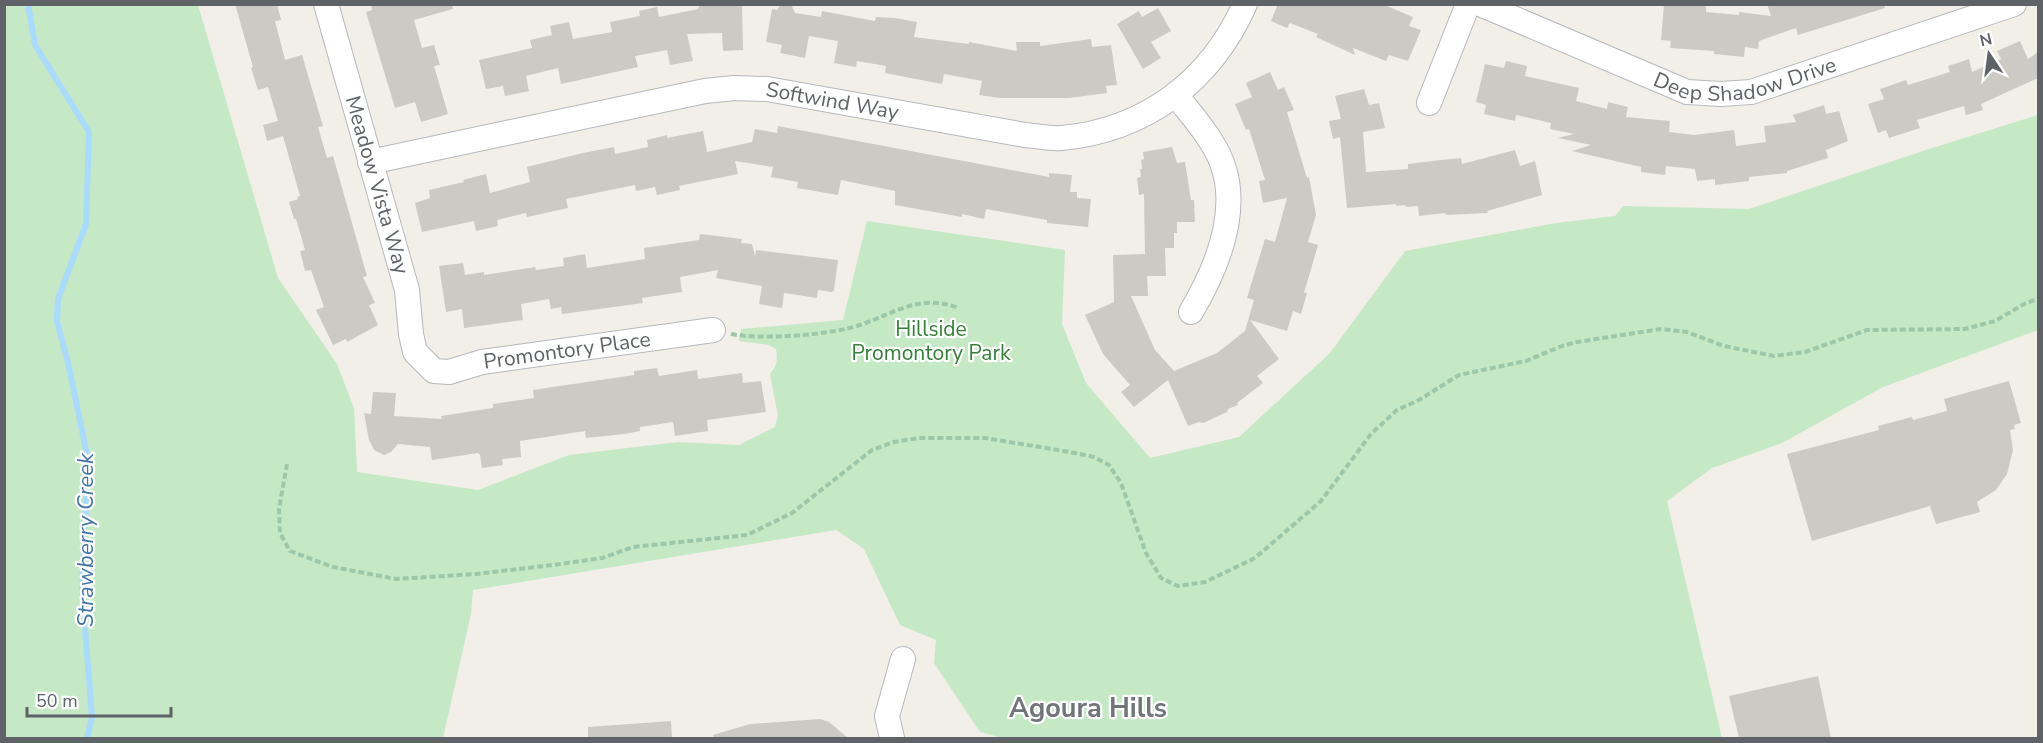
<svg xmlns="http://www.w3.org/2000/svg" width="2043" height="743" font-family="'Nunito Sans',sans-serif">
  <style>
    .green { fill: #c5e8c5 }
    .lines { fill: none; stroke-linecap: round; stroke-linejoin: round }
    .stream { stroke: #aadaff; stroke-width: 6 }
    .building { fill: #cccac5 }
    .minor-casing { stroke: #b5b8bc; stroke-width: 26 }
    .path { stroke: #9cc7a9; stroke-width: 4; stroke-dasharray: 6 3; stroke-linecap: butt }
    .minor { stroke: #fff; stroke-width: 24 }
    .labels { text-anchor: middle; stroke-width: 4.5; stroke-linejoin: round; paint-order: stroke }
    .street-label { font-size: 21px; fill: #5f6368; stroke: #fff }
    .park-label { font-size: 21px; fill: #348238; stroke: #fff }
    .water-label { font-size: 22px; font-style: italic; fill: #4174aa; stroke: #fff }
    .district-label { font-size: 27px; font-weight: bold; fill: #70757a; stroke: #fff }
  </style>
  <rect width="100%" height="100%" fill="#f1efe8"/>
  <!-- green -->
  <path class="green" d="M 4,5 L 198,5 L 278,278 L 337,364 L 354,408 L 357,472 L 478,490 L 569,455 L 678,442 L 739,445 L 775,427 L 778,416 L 770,374 C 777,366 778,359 776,349 L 769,345 L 739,341 L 741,329 L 843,320 L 867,221 L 1065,250 L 1062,324 L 1086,383 L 1150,458 L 1239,437 L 1330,353 L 1405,251 L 1556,223 L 1615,216 L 1623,206 L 1749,209 L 1929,149 L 2038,115 L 2038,330 L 1883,387 L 1782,443 L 1712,468 L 1667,501 L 1722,738 L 1003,738 L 980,732 L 934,663 L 936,640 L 900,625 L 864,549 L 836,530 L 473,590 L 471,614 L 443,738 L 5,738 Z"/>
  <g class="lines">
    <!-- stream -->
    <path class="stream" d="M 28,4 L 35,45 L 89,132 L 86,224 L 58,299 L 57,321 L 69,367 L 88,460 L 82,590 L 92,717 L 87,738"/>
  </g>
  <!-- building -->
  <path class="building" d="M 235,4 L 277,4 L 281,20 L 275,21 L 285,60 L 302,55 L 323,126 L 318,127 L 327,158 L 333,156 L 367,276 L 363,277 L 375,303 L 369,305 L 378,325 L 347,342 L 346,339 L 333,345 L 316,310 L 324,307 L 311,270 L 305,271 L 300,251 L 305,250 L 296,219 L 294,219 L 289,202 L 298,199 L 297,197 L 300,196 L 283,136 L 267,141 L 263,125 L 278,121 L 268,87 L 258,90 L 251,68 L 253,67 Z
    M 371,4 L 452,4 L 453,9 L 414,20 L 422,48 L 434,45 L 440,65 L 434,66 L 448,114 L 421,122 L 415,102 L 395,108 L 366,12 L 372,10 Z
    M 700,4 L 742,4 L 743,50 L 723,51 L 722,33 L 687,34 L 693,61 L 670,65 L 667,50 L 635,56 L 638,67 L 561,84 L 558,68 L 526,76 L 529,91 L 505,96 L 503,86 L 486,89 L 479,60 L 532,48 L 530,40 L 552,35 L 550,26 L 569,22 L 573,39 L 612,32 L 610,22 L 640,16 L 639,11 L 657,7 L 659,17 L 698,9 Z
    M 781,4 L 791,4 L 795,13 L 821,17 L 822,11 L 875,21 L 876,17 L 895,18 L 917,22 L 914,37 L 969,44 L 969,42 L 1017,51 L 1016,42 L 1040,42 L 1040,46 L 1091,39 L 1092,47 L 1111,45 L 1117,85 L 1106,86 L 1107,93 L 1069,98 L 1000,98 L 979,95 L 982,81 L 944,74 L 942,84 L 885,73 L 886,66 L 857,61 L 856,67 L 834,63 L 838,41 L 809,36 L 805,58 L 780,53 L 782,45 L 766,42 L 772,9 L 777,10 Z
    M 1278,4 L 1382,4 L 1413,17 L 1409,26 L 1421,30 L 1408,61 L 1389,55 L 1386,61 L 1353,48 L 1355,55 L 1316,37 L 1318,34 L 1290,23 L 1287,28 L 1271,21 Z
    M 1664,4 L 1706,4 L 1706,12 L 1739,15 L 1739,12 L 1771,16 L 1767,4 L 1884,4 L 1885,8 L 1798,35 L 1796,28 L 1759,41 L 1758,49 L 1745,47 L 1744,57 L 1714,54 L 1714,51 L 1670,48 L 1671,41 L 1661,40 Z
    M 1158,8 L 1171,31 L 1151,42 L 1161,58 L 1143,69 L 1117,24 L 1139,11 L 1142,17 Z
    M 2020,41 L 2028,59 L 2038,52 L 2038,78 L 1981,104 L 1983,110 L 1966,115 L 1964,106 L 1917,120 L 1920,128 L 1889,138 L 1886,130 L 1878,133 L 1868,104 L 1884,99 L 1880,89 L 1906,80 L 1908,85 L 1950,72 L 1948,66 L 1969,59 L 1972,72 L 2001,59 L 1997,51 Z
    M 1506,61 L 1527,66 L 1525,76 L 1579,88 L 1576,101 L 1607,109 L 1608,102 L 1628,107 L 1626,117 L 1670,121 L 1669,132 L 1694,135 L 1734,130 L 1736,146 L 1766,142 L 1764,126 L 1796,122 L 1793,115 L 1824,105 L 1826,114 L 1839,111 L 1848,141 L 1826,150 L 1828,158 L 1787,171 L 1787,173 L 1749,177 L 1749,181 L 1715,185 L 1715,179 L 1697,181 L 1695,169 L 1666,166 L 1665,175 L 1641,172 L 1641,167 L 1572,151 L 1591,145 L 1558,138 L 1574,134 L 1550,129 L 1551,123 L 1516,115 L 1515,121 L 1484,114 L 1486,105 L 1476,102 L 1485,64 L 1504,68 Z
    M 1270,72 L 1278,90 L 1284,87 L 1294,110 L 1287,112 L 1307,178 L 1309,177 L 1316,215 L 1308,242 L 1318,245 L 1304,293 L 1307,293 L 1301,314 L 1293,311 L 1287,331 L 1250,320 L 1279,359 L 1257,376 L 1263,383 L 1237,403 L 1238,405 L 1228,409 L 1227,412 L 1203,423 L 1199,422 L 1188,426 L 1168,380 L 1134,407 L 1121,392 L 1130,385 L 1103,354 L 1085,315 L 1114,302 L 1113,255 L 1145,254 L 1144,194 L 1139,195 L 1137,178 L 1141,177 L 1140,169 L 1142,169 L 1141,160 L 1144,159 L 1143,152 L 1172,147 L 1177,163 L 1185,162 L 1191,200 L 1194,200 L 1195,222 L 1177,222 L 1177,233 L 1174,233 L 1174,248 L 1165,248 L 1166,276 L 1147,276 L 1148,296 L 1131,296 L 1155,350 L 1174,371 L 1217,353 L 1245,331 L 1254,300 L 1247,298 L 1253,278 L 1265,239 L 1275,242 L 1287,198 L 1263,203 L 1259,181 L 1265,180 L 1249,129 L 1246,130 L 1235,104 L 1252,97 L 1246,83 Z
    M 1364,89 L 1369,105 L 1379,103 L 1385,128 L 1363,132 L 1366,172 L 1408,169 L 1408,164 L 1441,160 L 1461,158 L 1462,164 L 1515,150 L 1520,166 L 1535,161 L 1542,195 L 1487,211 L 1488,213 L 1446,215 L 1445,213 L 1419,216 L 1418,206 L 1406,207 L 1405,205 L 1396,206 L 1396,204 L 1347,208 L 1340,137 L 1333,139 L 1329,121 L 1341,119 L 1335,96 Z
    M 778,126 L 1049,177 L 1049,173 L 1072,175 L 1070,192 L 1077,192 L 1077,198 L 1091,199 L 1088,227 L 1047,223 L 1047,220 L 986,209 L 984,219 L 962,214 L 962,217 L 895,205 L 895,191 L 841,180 L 838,195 L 797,188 L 798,182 L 771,177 L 773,167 L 735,161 L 738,174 L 679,186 L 680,190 L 657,195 L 655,187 L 636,191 L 635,185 L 566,199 L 568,208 L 527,217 L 526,213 L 497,220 L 498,226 L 476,231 L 474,221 L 422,232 L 415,203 L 430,198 L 429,190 L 464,182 L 463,180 L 486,174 L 490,193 L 530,182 L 527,167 L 583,153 L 614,147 L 615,154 L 648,147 L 647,140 L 667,135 L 667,138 L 703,131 L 707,152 L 752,142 L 755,129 L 777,133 Z
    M 700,234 L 742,239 L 741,243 L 752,244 L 755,256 L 756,250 L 838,260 L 834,290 L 832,292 L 818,290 L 817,298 L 784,293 L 782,308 L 759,304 L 762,286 L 716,278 L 718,270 L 680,277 L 682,292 L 642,298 L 643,303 L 562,314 L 561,307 L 551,309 L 549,299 L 521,304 L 523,320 L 464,328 L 462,309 L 446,312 L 439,266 L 463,263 L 465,275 L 484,272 L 484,275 L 535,267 L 536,270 L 564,266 L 563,258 L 585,254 L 587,268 L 645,259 L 644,248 L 699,240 Z
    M 657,368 L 659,376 L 697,370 L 698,379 L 742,373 L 743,383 L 761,381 L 766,412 L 707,420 L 708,431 L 675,436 L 673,422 L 640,427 L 640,431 L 624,434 L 586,438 L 585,431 L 520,441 L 521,457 L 502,459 L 503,465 L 482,468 L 480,455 L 478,453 L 432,460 L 430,447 L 398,444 L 391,452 L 384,455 L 374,450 L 369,440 L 364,413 L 371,414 L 373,392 L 396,393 L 394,416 L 442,419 L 441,416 L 493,408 L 493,404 L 534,398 L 533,390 L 634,375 L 634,371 Z
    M 2009,381 L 2021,423 L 2014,425 L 2015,429 L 2010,430 L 2013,450 L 2007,474 L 1996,490 L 1977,502 L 1980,512 L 1936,524 L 1930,506 L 1812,541 L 1787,454 L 1879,430 L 1878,426 L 1912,417 L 1913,420 L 1947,411 L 1944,399 Z
    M 1818,676 L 1831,738 L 1739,738 L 1729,696 Z
    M 820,719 L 829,722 L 848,738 L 714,738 L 713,735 L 750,724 Z
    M 671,721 L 672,738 L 588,738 L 588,727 Z"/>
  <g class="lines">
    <defs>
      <g id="minor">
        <path id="s1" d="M 326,4 L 407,290 L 411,334 L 415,352 L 434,371 L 449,372 L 482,362 L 713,330"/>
        <path id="s2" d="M 1480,4 L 1687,92 L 1721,94 L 1751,92 L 2014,4"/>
        <path d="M 1176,95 C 1188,111 1202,126 1212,143 C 1247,197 1220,263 1191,312"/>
        <path d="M 1429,103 L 1468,4"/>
        <path id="s3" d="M 370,162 L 705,91 L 734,88 L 767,89 L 1025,135 C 1037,136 1050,139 1062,138 C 1146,130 1211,81 1245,4"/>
        <path d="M 892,738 L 887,716 L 903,659"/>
      </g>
    </defs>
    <!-- minor casing -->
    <use href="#minor" class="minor-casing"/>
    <!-- path -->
    <path class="path" d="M 731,334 C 760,340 832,335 860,325 C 895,313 921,293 958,308
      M 287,464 L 279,509 L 280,533 L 290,551 L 333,567 L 396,579 L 476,574 L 553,565 L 602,558 L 633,547 L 747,535 L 792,513 L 872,450 L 894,442 L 919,438 L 985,438 L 1070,452 L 1094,457 L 1109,465 L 1121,483 L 1146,553 L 1161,578 L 1178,586 L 1205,582 L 1255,558 L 1321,501 L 1371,434 L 1397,410 L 1419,400 L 1459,375 L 1526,361 L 1562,346 L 1577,342 L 1661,329 L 1687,332 L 1724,346 L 1774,356 L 1805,352 L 1867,330 L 1965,329 L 1995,321 L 2026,303 L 2038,299"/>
    <!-- minor -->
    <use href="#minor" class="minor"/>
  </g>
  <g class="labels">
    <!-- street labels -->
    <g class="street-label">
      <text dy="7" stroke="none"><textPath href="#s2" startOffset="284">Deep Shadow Drive</textPath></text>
      <text dy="7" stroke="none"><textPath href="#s3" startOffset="471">Softwind Way</textPath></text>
      <text dy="7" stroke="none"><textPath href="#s1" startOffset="188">Meadow Vista Way</textPath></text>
      <text dy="7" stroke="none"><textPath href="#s1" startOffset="522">Promontory Place</textPath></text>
    </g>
    <!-- park labels -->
    <g class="park-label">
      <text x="931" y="336">Hillside<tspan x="931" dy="24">Promontory Park</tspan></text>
    </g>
    <!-- water labels -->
    <g class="water-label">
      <text transform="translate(85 540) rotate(-90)" y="8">Strawberry Creek</text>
    </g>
    <!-- district labels -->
    <g class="district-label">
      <text x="1088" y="717">Agoura Hills</text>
    </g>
  </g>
  <!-- border -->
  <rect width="2043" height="743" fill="none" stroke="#5f6368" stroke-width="12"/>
  <!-- north arrow -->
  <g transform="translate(1989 54) rotate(347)" stroke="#ffffff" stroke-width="4.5" paint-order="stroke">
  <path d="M0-4.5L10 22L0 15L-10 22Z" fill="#5f6368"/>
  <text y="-9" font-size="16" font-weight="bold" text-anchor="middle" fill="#5f6368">N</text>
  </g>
  <!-- scale -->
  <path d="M27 707v9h144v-9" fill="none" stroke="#5f6368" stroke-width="3"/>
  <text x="36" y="707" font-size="18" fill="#5f6368" stroke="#ffffff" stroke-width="4.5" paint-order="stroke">50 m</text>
</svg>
